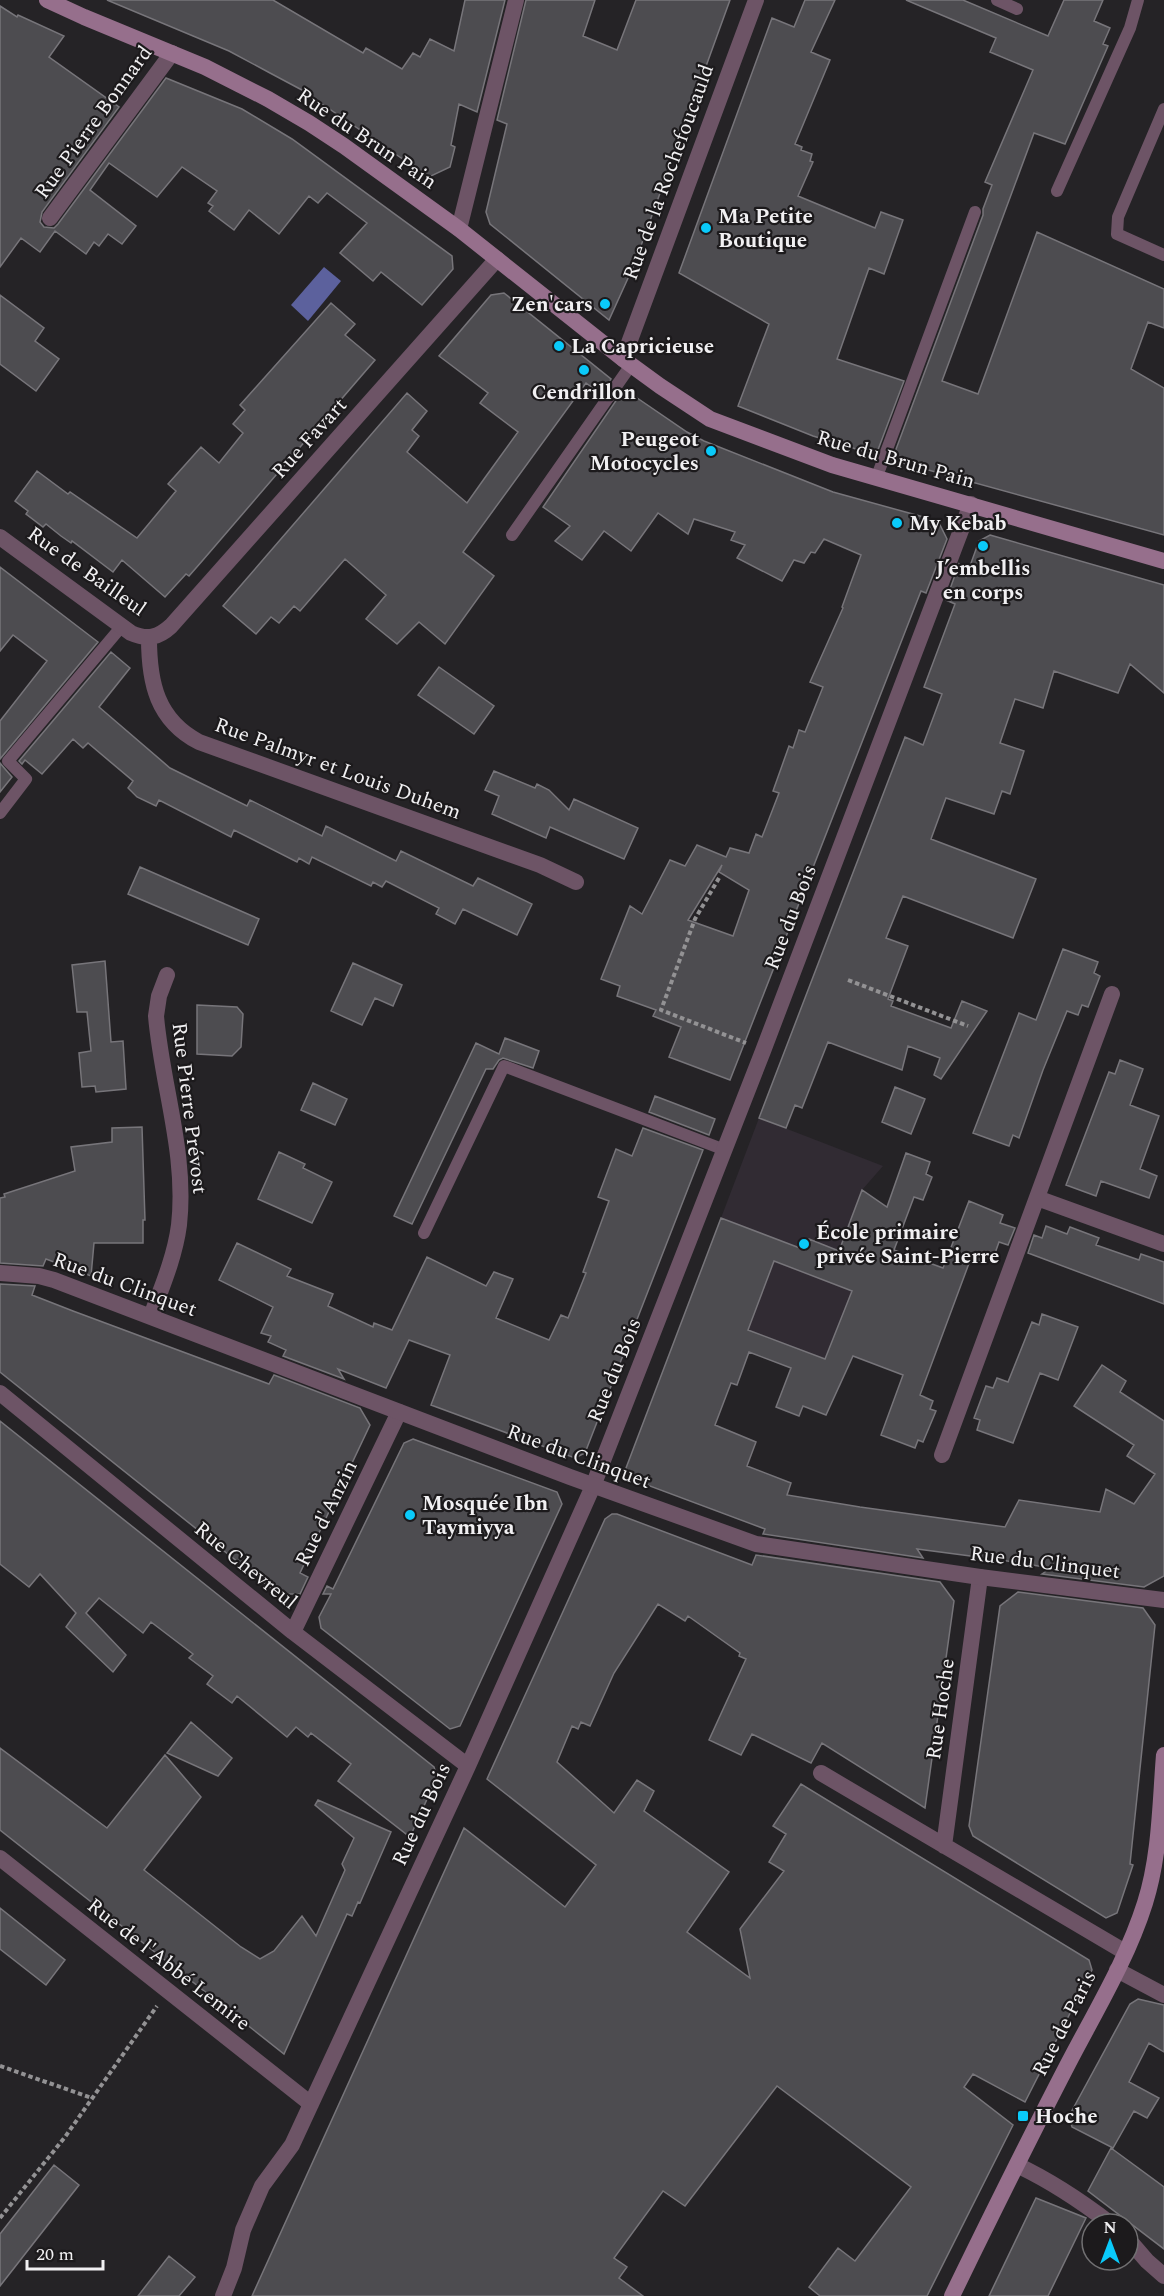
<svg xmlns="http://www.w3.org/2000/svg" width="1164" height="2296" font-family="Spectral,serif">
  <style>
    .built { fill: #312b33 }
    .water { fill: #5c619d }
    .building { fill: #4d4c50; stroke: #77757a; stroke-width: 1.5; fill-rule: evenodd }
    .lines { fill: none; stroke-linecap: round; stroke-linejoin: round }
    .path { stroke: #939294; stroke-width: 4; stroke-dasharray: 4.5 3; stroke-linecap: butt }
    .service { stroke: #6d5466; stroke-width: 12 }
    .minor { stroke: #6d5466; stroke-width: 16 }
    .tertiary { stroke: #6d5466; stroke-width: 16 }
    .secondary { stroke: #966f8c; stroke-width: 16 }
    .poi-dot { fill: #0acafa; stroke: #1c1a1c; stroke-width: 2 }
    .labels { text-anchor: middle; stroke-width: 4.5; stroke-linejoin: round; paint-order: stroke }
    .street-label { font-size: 21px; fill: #f1f0f2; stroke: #1c1a1c }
    .poi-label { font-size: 21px; font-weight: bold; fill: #f1f0f2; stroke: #1c1a1c; text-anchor: start }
  </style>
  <rect width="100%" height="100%" fill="#252326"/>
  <!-- built -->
  <path class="built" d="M 759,1118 L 883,1166 L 862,1190 L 906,1220 L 840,1387 L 680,1326 Z"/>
  <!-- water -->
  <path class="water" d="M 324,267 L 341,281 L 308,321 L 291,305 Z"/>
  <!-- building -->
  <path class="building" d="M 107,0 L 273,0 L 363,53 L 366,48 L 402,69 L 413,53 L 420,57 L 430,39 L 454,51 L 465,0 L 505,0 L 477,112 L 459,104 L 451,145 L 455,147 L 450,167 L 429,177 L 300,89 L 270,73 L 229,51 Z
    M 526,0 L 595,0 L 583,36 L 617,50 L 636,0 L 730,0 L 634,265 L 609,320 L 490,224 L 486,212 L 507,124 L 497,120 Z
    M 805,0 L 835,0 L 811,52 L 830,60 L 795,144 L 802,147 L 801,150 L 812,154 L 810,161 L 813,162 L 798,196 L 875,228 L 881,212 L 903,220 L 884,274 L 869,268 L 837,359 L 904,381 L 876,455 L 813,436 L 738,406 L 769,324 L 679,273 L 772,18 L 794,27 Z
    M 906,0 L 963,0 L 1048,36 L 1064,0 L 1103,0 L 1094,21 L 1110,28 L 1103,44 L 1108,46 L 1065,144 L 1034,133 L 942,381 L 978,394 L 1037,232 L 1164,289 L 1164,328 L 1148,322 L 1131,369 L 1164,388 L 1164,535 L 892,460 L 983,215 L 983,209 L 992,185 L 985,182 L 1033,70 L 990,52 L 996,38 Z
    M 0,6 L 17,17 L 18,15 L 64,36 L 49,57 L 119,107 L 42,212 L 40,222 L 44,227 L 54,228 L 58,224 L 166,78 L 242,109 L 292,139 L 452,256 L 453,269 L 422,305 L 381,272 L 373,281 L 340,253 L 367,223 L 327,193 L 318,203 L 309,196 L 279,234 L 249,210 L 234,230 L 209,211 L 213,206 L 208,203 L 217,191 L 182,167 L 157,197 L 109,163 L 90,190 L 136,226 L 122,244 L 108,234 L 99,246 L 94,242 L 86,254 L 55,231 L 40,252 L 21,238 L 0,267 Z
    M 504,293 L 611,379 L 601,394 L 586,383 L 463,552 L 494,576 L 445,644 L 419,622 L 397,644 L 366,619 L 386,595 L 345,559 L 300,611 L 294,606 L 279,623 L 271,617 L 256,634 L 223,606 L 407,393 L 427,411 L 412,430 L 419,436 L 407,452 L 467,503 L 484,479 L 518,432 L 480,403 L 488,393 L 439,356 L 491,295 Z
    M 0,295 L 44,328 L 35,341 L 59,359 L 36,391 L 0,364 Z
    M 331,303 L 355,324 L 345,335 L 375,360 L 203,560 L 189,576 L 186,574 L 165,597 L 122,560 L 113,572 L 72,541 L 71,543 L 61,536 L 46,524 L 43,527 L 26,514 L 28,511 L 15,501 L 37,471 L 68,494 L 70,492 L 137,538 L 176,491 L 168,484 L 201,447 L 219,463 L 243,433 L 233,424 L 245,410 L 240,405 Z
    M 624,389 L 687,432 L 704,441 L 833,492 L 938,521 L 947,539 L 926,593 L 921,591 L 730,1080 L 669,1057 L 681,1027 L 653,1016 L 656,1010 L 617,996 L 620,986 L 601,979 L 630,906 L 642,914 L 670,860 L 685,866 L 697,845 L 726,857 L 730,848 L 749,853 L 756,834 L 762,837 L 779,793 L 773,791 L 789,746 L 793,748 L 799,730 L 805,732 L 823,687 L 810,682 L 843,608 L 842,607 L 861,555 L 824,539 L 815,553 L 811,552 L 804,563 L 794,560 L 782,581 L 737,558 L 745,545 L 731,540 L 735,532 L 694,519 L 688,534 L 658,513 L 631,551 L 604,531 L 582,560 L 555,541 L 570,526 L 543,507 ZM 722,865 L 719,872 L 749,890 L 733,936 L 688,920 Z
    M 990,535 L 1164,585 L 1164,693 L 1130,664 L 1118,693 L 1054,671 L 1043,708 L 1015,699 L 1000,743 L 1024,751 L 1010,794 L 1002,791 L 994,814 L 946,798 L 931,839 L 1036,879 L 1013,938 L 903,896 L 886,938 L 908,946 L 888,999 L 893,1001 L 891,1006 L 951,1028 L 962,1001 L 987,1011 L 941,1079 L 934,1075 L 940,1058 L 908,1046 L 902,1070 L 828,1042 L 802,1108 L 795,1105 L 786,1128 L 759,1118 L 905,737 L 923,745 L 942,694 L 924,687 L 955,604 L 946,600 L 959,564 L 966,577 L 979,541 Z
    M 0,567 L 98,642 L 0,759 L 0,721 L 47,661 L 13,635 L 0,651 Z
    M 111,652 L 130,668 L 99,707 L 170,768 L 247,806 L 250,800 L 322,836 L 326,826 L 396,861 L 401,851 L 473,886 L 478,878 L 532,904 L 517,935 L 463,909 L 455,924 L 436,914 L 439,908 L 386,881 L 382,887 L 373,882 L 371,886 L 312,857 L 309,864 L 299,858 L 297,862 L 234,830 L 231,837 L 159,800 L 156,806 L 137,797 L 128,788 L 133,781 L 88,743 L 83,748 L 73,739 L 42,774 L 25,760 L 22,764 L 19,761 Z
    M 439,667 L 494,706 L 474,734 L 418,695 Z
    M 0,763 L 12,777 L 0,792 Z
    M 494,771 L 535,788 L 537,784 L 549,790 L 569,810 L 574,799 L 638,828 L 624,859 L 550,827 L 546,838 L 492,814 L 499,796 L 485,790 Z
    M 140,867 L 259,919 L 248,945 L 128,894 Z
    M 1063,949 L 1098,962 L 1094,973 L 1100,976 L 1088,1007 L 1082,1005 L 1078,1015 L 1067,1011 L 1043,1070 L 1019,1138 L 1013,1135 L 1009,1146 L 973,1133 L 1019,1013 L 1036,1020 Z
    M 105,961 L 111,1042 L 123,1041 L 126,1089 L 96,1092 L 95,1086 L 82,1087 L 79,1053 L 91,1051 L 87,1012 L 77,1012 L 72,965 Z
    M 353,963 L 402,985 L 393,1006 L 375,998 L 362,1025 L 331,1011 Z
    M 197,1005 L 237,1007 L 243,1014 L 241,1047 L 232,1056 L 197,1054 Z
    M 505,1038 L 539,1051 L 533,1068 L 503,1058 L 499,1060 L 493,1069 L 486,1069 L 412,1224 L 394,1216 L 476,1043 L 499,1054 Z
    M 1120,1060 L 1143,1069 L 1130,1105 L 1159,1116 L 1140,1169 L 1157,1176 L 1149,1198 L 1101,1181 L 1096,1196 L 1066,1185 L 1109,1072 L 1115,1074 Z
    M 313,1083 L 347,1099 L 335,1125 L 301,1110 Z
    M 895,1087 L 925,1099 L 911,1134 L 882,1122 Z
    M 655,1096 L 715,1119 L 709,1135 L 649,1112 Z
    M 142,1127 L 145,1220 L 143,1220 L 143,1243 L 94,1243 L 91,1276 L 46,1259 L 43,1266 L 0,1263 L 0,1198 L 5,1197 L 4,1194 L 75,1171 L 71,1147 L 112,1142 L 112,1128 Z
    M 643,1128 L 703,1150 L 585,1453 L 575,1458 L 431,1405 L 450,1355 L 409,1340 L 386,1388 L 338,1369 L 344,1379 L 283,1356 L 286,1350 L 268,1342 L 271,1336 L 261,1333 L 273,1307 L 219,1280 L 237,1243 L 291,1269 L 287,1276 L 333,1294 L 328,1306 L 373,1327 L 374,1323 L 392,1330 L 427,1257 L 486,1286 L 494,1272 L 513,1279 L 496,1318 L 549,1340 L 561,1315 L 568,1318 L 586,1273 L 583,1272 L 609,1201 L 598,1197 L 616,1149 L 632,1156 Z
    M 279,1152 L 305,1164 L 303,1168 L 332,1182 L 312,1223 L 258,1199 Z
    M 906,1153 L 930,1162 L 926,1174 L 932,1177 L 923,1200 L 914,1197 L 894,1250 L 943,1268 L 969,1201 L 1003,1215 L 1000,1223 L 1015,1228 L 1008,1245 L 999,1242 L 994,1256 L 988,1254 L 985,1263 L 971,1258 L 920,1395 L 933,1401 L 930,1409 L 936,1411 L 923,1442 L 918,1440 L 915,1448 L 881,1435 L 903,1375 L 853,1356 L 826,1415 L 803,1406 L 799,1416 L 776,1407 L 791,1368 L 749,1352 L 737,1385 L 731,1383 L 715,1425 L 756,1442 L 747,1466 L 791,1483 L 787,1495 L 860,1507 L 1005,1527 L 1019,1500 L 1100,1512 L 1106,1489 L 1134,1504 L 1155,1474 L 1127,1456 L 1134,1445 L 1074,1406 L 1102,1365 L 1126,1381 L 1120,1392 L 1164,1421 L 1164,1576 L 1144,1587 L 1042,1574 L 1051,1568 L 1001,1560 L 917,1549 L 923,1558 L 763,1534 L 765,1529 L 631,1479 L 626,1468 L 721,1218 L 805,1250 L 809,1239 L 839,1251 L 862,1190 L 887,1207 ZM 774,1261 L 852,1291 L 825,1359 L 748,1330 Z
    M 1046,1226 L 1067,1234 L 1070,1227 L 1099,1238 L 1096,1245 L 1139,1260 L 1141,1254 L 1164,1262 L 1164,1304 L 1028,1253 L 1034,1235 L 1042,1238 Z
    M 0,1284 L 35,1286 L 32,1295 L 73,1311 L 269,1384 L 274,1375 L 360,1408 L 370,1425 L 300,1573 L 308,1577 L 300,1594 L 278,1594 L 0,1372 Z
    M 1042,1314 L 1078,1327 L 1058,1380 L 1040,1373 L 1013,1443 L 977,1430 L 980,1420 L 974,1418 L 986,1386 L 993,1388 L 997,1378 L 1008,1382 L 1032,1322 L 1039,1325 Z
    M 0,1421 L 434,1767 L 437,1777 L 410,1837 L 338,1781 L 351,1764 L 311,1733 L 308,1737 L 296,1727 L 287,1737 L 237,1696 L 232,1703 L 207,1684 L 213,1676 L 189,1658 L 193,1654 L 151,1622 L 143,1633 L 99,1598 L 86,1613 L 126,1655 L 113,1672 L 66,1627 L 76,1613 L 40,1574 L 29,1587 L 0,1564 Z
    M 413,1439 L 557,1492 L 562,1504 L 460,1726 L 450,1729 L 321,1628 L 319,1617 L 331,1594 L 323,1594 L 327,1586 L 333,1589 L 404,1443 Z
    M 612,1514 L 617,1514 L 752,1565 L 756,1555 L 940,1582 L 954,1601 L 925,1808 L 822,1743 L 811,1763 L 752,1734 L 741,1755 L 709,1740 L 746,1659 L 739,1656 L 740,1653 L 688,1616 L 685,1621 L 658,1604 L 614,1673 L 590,1726 L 581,1722 L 578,1729 L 572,1726 L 557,1762 L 614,1813 L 637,1780 L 654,1791 L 644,1811 L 729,1872 L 687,1932 L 750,1978 L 740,1929 L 784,1871 L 769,1862 L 786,1834 L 773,1826 L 801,1784 L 1089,1960 L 1092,1970 L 1025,2102 L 973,2074 L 964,2087 L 1013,2125 L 927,2296 L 820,2296 L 809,2287 L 838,2248 L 855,2261 L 911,2187 L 777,2086 L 685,2206 L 663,2191 L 614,2258 L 627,2267 L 619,2278 L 643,2296 L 252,2296 L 464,1828 L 565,1907 L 596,1865 L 487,1779 L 605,1519 Z
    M 1018,1592 L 1143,1608 L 1155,1625 L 1130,1864 L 1133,1865 L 1117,1913 L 1106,1918 L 973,1836 L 969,1826 L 1000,1606 Z
    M 191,1722 L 232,1758 L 218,1776 L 167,1753 Z
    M 0,1748 L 107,1828 L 165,1755 L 201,1797 L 144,1870 L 241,1947 L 260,1959 L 274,1951 L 302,1916 L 316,1936 L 345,1870 L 342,1864 L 354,1838 L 315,1805 L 318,1800 L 391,1832 L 360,1903 L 358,1902 L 352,1916 L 347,1914 L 284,2054 L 0,1830 Z
    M 0,1908 L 65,1960 L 46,1985 L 0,1949 Z
    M 1138,1999 L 1164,2005 L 1164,2052 L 1149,2043 L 1129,2082 L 1159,2098 L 1147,2118 L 1134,2111 L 1113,2148 L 1072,2127 L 1069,2116 L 1130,2004 Z
    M 1111,2148 L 1164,2187 L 1164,2249 L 1088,2191 Z
    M 54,2165 L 79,2185 L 0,2286 L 0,2234 Z
    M 1036,2198 L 1086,2218 L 1048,2296 L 989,2296 Z
    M 169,2256 L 195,2277 L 179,2296 L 138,2296 Z"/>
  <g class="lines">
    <!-- path -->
    <path class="path" d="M 719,878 L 695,919 L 661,1010 L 746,1043
      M 848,980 L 968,1026
      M 0,2066 L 92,2098
      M 0,2218 L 65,2137 L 157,2006"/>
    <!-- service -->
    <path class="service" d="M 997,0 L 1017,9
      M 1164,109 L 1118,217 L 1117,234 L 1164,255
      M 1057,191 L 1130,28 L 1138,0
      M 876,479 L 975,212
      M 512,535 L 631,365
      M 0,813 L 26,779 L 8,761 L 122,626
      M 424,1233 L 504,1066 L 725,1150"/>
    <!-- minor -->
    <path class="minor" d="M 50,218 L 172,53
      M 459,229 L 516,0
      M 623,359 L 756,0
      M 0,537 L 131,633 C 147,640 158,638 171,626 L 497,259
      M 149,638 C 149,683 157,720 199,742 L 540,865 L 576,882
      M 1037,1198 L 1164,1244
      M 151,1316 C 162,1287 175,1256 179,1225 C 187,1154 162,1086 156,1016 L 159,996 L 167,975
      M 0,1393 L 293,1632 L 468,1766
      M 942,1455 L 1112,994
      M 293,1632 L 399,1412
      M 821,1773 L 1125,1952
      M 944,1846 L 980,1577
      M 0,1858 L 311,2104
      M 1117,1970 L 1164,1995
      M 1017,2165 C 1051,2181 1081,2201 1111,2224
      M 1128,2239 L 1147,2261 L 1164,2276
      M 223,2296 L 234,2268 L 243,2230 L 262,2186 L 292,2145 L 311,2104 L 468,1766 L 593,1486 L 763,1051 L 971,504"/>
    <!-- tertiary -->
    <path class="tertiary" d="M 0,1273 L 39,1276 L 54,1280 L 570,1477 L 756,1544 L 980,1577 L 1164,1600"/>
    <!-- secondary -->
    <path class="secondary" d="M 47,0 L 84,17 L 205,67 L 268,99 L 309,123 L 344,146 L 459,229 L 623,359 L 660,386 L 710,419 L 832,465 L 1164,561
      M 952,2296 C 990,2218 1028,2141 1068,2064 C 1095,2012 1127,1960 1145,1903 C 1160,1856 1160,1804 1164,1755"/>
  </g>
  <!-- markers -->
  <g class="poi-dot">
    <circle cx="706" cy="228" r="6"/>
    <circle cx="605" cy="304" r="6"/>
    <circle cx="559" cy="346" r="6"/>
    <circle cx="584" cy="370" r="6"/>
    <circle cx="711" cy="451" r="6"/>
    <circle cx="897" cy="523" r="6"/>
    <circle cx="983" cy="546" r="6"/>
    <circle cx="804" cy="1244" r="6"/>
    <circle cx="410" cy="1515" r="6"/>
    <rect x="1017" y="2110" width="12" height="12" rx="3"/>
  </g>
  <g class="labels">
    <!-- street labels -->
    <g class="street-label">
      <text transform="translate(93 122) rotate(-54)" y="7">Rue Pierre Bonnard</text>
      <text transform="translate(367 138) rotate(34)" y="7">Rue du Brun Pain</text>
      <text transform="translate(668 172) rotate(-70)" y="7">Rue de la Rochefoucauld</text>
      <text transform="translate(309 438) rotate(-48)" y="7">Rue Favart</text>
      <text transform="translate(896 459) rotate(16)" y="7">Rue du Brun Pain</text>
      <text transform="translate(87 571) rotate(35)" y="7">Rue de Bailleul</text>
      <text transform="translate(338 768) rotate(20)" y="7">Rue Palmyr et Louis Duhem</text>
      <text transform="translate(790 917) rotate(-69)" y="7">Rue du Bois</text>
      <text transform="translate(190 1108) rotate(83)" y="7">Rue Pierre Prévost</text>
      <text transform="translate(125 1284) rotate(20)" y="7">Rue du Clinquet</text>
      <text transform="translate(614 1370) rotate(-68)" y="7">Rue du Bois</text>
      <text transform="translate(579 1456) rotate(20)" y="7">Rue du Clinquet</text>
      <text transform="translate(326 1513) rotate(-64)" y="7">Rue d'Anzin</text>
      <text transform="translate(1045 1562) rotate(7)" y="7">Rue du Clinquet</text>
      <text transform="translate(246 1565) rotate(39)" y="7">Rue Chevreul</text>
      <text transform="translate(940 1709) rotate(-82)" y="7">Rue Hoche</text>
      <text transform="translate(421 1814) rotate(-65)" y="7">Rue du Bois</text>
      <text transform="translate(169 1964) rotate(38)" y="7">Rue de l'Abbé Lemire</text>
      <text transform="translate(1064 2023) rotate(-63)" y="7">Rue de Paris</text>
    </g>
    <!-- poi labels -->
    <g class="poi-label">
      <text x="718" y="223">Ma Petite<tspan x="718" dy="24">Boutique</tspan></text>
      <text x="593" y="311" text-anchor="end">Zen'cars</text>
      <text x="571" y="353">La Capricieuse</text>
      <text x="584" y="399" text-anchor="middle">Cendrillon</text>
      <text x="699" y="446" text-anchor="end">Peugeot<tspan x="699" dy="24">Motocycles</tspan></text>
      <text x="909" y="530">My Kebab</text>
      <text x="983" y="575" text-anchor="middle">J’embellis<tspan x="983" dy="24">en corps</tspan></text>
      <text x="816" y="1239">École primaire<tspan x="816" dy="24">privée Saint-Pierre</tspan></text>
      <text x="422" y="1510">Mosquée Ibn<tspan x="422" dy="24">Taymiyya</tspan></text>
      <text x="1035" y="2123">Hoche</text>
    </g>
  </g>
  <!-- north arrow -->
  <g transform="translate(1110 2242)"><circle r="28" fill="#1c1a1c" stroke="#717072" stroke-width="1.5"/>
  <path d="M0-4.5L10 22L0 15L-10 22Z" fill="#0acafa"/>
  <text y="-9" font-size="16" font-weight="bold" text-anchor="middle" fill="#f1f0f2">N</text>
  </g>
  <!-- scale -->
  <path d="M27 2260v9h76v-9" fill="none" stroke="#f1f0f2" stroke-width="3"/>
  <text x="36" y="2260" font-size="18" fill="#f1f0f2" stroke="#1c1a1c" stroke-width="4.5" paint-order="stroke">20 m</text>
</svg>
